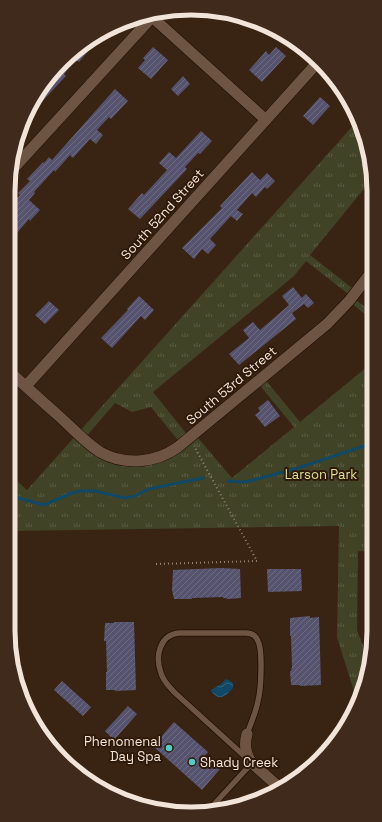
<svg xmlns="http://www.w3.org/2000/svg" width="382" height="822" font-family="'Space Grotesk',sans-serif">
  <style>
    .grass { fill: url(#grass-tufts); fill-rule: evenodd }
    .water { fill: url(#water-waves) }
    .lines { fill: none; stroke-linecap: round; stroke-linejoin: round }
    .stream { stroke: #114865; stroke-width: 3 }
    .building { fill: url(#building-hatch) }
    .lane-casing { stroke: #200c00; stroke-width: 7 }
    .street-casing { stroke: #200c00; stroke-width: 12 }
    .path { stroke: #958375; stroke-width: 2; stroke-dasharray: 1 3; stroke-linecap: butt }
    .lane { stroke: #6d5443; stroke-width: 5.5 }
    .street { stroke: #6d5443; stroke-width: 11 }
    .poi-dot { fill: #53cdca; stroke: #2f1a0a; stroke-width: 1.5 }
    .labels { text-anchor: middle; stroke-width: 4; stroke-linejoin: round; paint-order: stroke }
    .street-label { font-size: 13px; fill: #f3e4da; stroke: #2f1a0a }
    .park-label { font-size: 13px; fill: #d8e291; stroke: #2f1a0a }
    .poi-label { font-size: 13px; fill: #f3e4da; stroke: #2f1a0a; text-anchor: end }
    .rim { fill: none; stroke: #f3e4da; stroke-width: 5 }
  </style>
  <defs>
    <pattern id="grass-tufts" width="24" height="20" patternUnits="userSpaceOnUse"><rect width="24" height="20" fill="#404326"/><path d="M3 7l-1-3M5 7V3M7 7l1-3M15 17l-1-3M17 17v-4M19 17l1-3" fill="none" stroke="#5c5e45"/></pattern>
    <pattern id="water-waves" width="16" height="10" patternUnits="userSpaceOnUse"><rect width="16" height="10" fill="#114865"/><path d="M0 5q4-4 8 0t8 0" fill="none" stroke="#34627a"/></pattern>
    <pattern id="building-hatch" width="6" height="6" patternUnits="userSpaceOnUse"><rect width="6" height="6" fill="#55536e"/><path d="M-1 1l2-2M0 6l6-6M5 7l2-2" fill="none" stroke="#6e6c82"/></pattern>
  </defs>
  <rect width="100%" height="100%" fill="#392413"/>
  <!-- grass -->
  <path class="grass" d="M 359,119 L 372,167 L 372,179 L 310,255 L 356,291 L 352,297 L 373,313 L 373,321 L 349,301 L 352,297 L 306,261 L 294,276 L 153,392 L 189,437 L 194,433 L 232,478 L 294,427 L 257,382 L 263,377 L 300,422 L 373,362 L 374,552 L 358,551 L 357,630 L 368,659 L 358,704 L 337,637 L 339,526 L 8,531 L 8,473 L 27,490 ZM 115,403 L 132,412 L 151,407 L 181,444 L 132,461 L 84,439 Z"/>
  <!-- water -->
  <path class="water" d="M 226,679 L 228,680 L 233,683 L 233,688 C 225,697 219,702 211,691 L 211,690 L 221,684 Z"/>
  <g class="lines">
    <!-- stream -->
    <path class="stream" d="M 228,481 L 246,482 L 295,469 L 373,443
      M 8,495 L 44,505 L 72,493 L 80,491 L 95,491 L 125,498 L 135,496 L 149,489 L 203,478"/>
  </g>
  <!-- building -->
  <path class="building" d="M 95,39 L 97,41 L 79,62 L 76,60 L 64,74 L 66,76 L 36,108 L 32,105 L 62,61 Z
    M 153,47 L 168,60 L 151,79 L 138,68 L 145,60 L 143,58 Z
    M 276,47 L 286,56 L 262,82 L 249,70 L 266,51 L 269,55 Z
    M 183,76 L 190,84 L 178,96 L 171,89 Z
    M 115,89 L 128,101 L 111,119 L 109,117 L 97,130 L 103,135 L 96,144 L 90,139 L 73,158 L 70,155 L 55,172 L 54,170 L 34,192 L 35,193 L 29,200 L 40,210 L 30,221 L 29,219 L 17,233 L 8,225 L 8,209 L 20,195 L 18,193 L 30,181 L 27,179 L 43,162 L 44,163 L 49,157 L 52,160 Z
    M 320,97 L 330,106 L 313,125 L 303,116 Z
    M 201,131 L 212,141 L 200,154 L 198,153 L 185,167 L 187,169 L 140,219 L 128,209 L 142,193 L 144,195 L 167,170 L 159,163 L 169,152 L 176,158 Z
    M 252,172 L 260,180 L 267,173 L 275,181 L 267,189 L 265,187 L 256,197 L 252,193 L 237,210 L 243,214 L 237,221 L 231,216 L 210,239 L 216,245 L 208,254 L 202,249 L 194,259 L 182,248 L 222,208 L 220,206 Z
    M 293,287 L 302,298 L 306,294 L 314,303 L 308,308 L 304,304 L 292,313 L 296,319 L 239,365 L 229,354 L 249,338 L 243,330 L 253,322 L 260,330 L 274,318 L 289,305 L 282,296 Z
    M 139,296 L 154,310 L 145,320 L 141,316 L 112,348 L 101,338 L 128,310 L 127,309 Z
    M 49,301 L 59,310 L 45,324 L 35,315 Z
    M 268,400 L 280,416 L 265,427 L 255,415 L 260,411 L 258,408 Z
    M 221,568 L 240,569 L 241,598 L 227,599 L 226,598 L 223,598 L 223,597 L 192,598 L 192,599 L 174,599 L 172,590 L 173,570 Z
    M 267,569 L 301,569 L 302,591 L 268,592 Z
    M 310,616 L 310,618 L 319,617 L 321,685 L 300,686 L 300,685 L 291,685 L 290,671 L 291,671 L 292,667 L 291,636 L 290,636 L 290,618 Z
    M 114,622 L 134,622 L 136,690 L 115,691 L 115,690 L 106,690 L 106,672 L 107,672 L 106,641 L 104,641 L 105,623 L 114,623 Z
    M 62,681 L 91,707 L 83,716 L 54,690 Z
    M 128,706 L 137,714 L 114,740 L 105,731 Z
    M 174,722 L 208,752 L 205,755 L 220,769 L 202,790 L 153,746 Z"/>
  <g class="lines">
    <defs>
      <path id="lane" d="M 207,812 L 252,763 L 174,692 C 169,686 163,681 161,673 C 155,657 159,635 179,633 L 246,633 C 252,633 256,636 258,641 C 263,651 261,690 258,701 C 256,712 251,723 247,734"/>
      <path id="street" d="M 151,16 L 266,120
        M 12,170 L 152,17
        M 8,370 C 25,386 43,402 60,417 C 73,429 86,443 100,452 C 125,466 156,463 178,447 L 327,324 L 349,301 L 373,270
        M 26,386 L 318,62
        M 247,734 C 244,745 245,754 252,763 L 281,789"/>
    </defs>
    <!-- lane casing -->
    <use href="#lane" class="lane-casing"/>
    <!-- street casing -->
    <use href="#street" class="street-casing"/>
    <!-- path -->
    <path class="path" d="M 156,564 L 257,561 L 194,446"/>
    <!-- lane -->
    <use href="#lane" class="lane"/>
    <!-- street -->
    <use href="#street" class="street"/>
  </g>
  <!-- markers -->
  <g class="poi-dot">
    <circle cx="169" cy="748" r="4"/>
    <circle cx="192" cy="762" r="4"/>
  </g>
  <g class="labels">
    <!-- street labels -->
    <g class="street-label">
      <text transform="translate(162 214) rotate(-48)" y="5">South 52nd Street</text>
      <text transform="translate(231 385) rotate(-40)" y="5">South 53rd Street</text>
    </g>
    <!-- park labels -->
    <g class="park-label">
      <text x="321" y="479">Larson Park</text>
    </g>
    <!-- poi labels -->
    <g class="poi-label">
      <text x="161" y="746">Phenomenal<tspan x="161" dy="15">Day Spa</tspan></text>
      <text x="200" y="767" text-anchor="start">Shady Creek</text>
    </g>
  </g>
  <!-- crop -->
  <path d="M0 0H382V822H0ZM191 15H191A176 176 0 0 1 367 191V631A176 176 0 0 1 191 807H191A176 176 0 0 1 15 631V191A176 176 0 0 1 191 15Z" fill="#3f2a1b" fill-rule="evenodd"/>
  <path class="rim" d="M191 15H191A176 176 0 0 1 367 191V631A176 176 0 0 1 191 807H191A176 176 0 0 1 15 631V191A176 176 0 0 1 191 15Z"/>
</svg>
